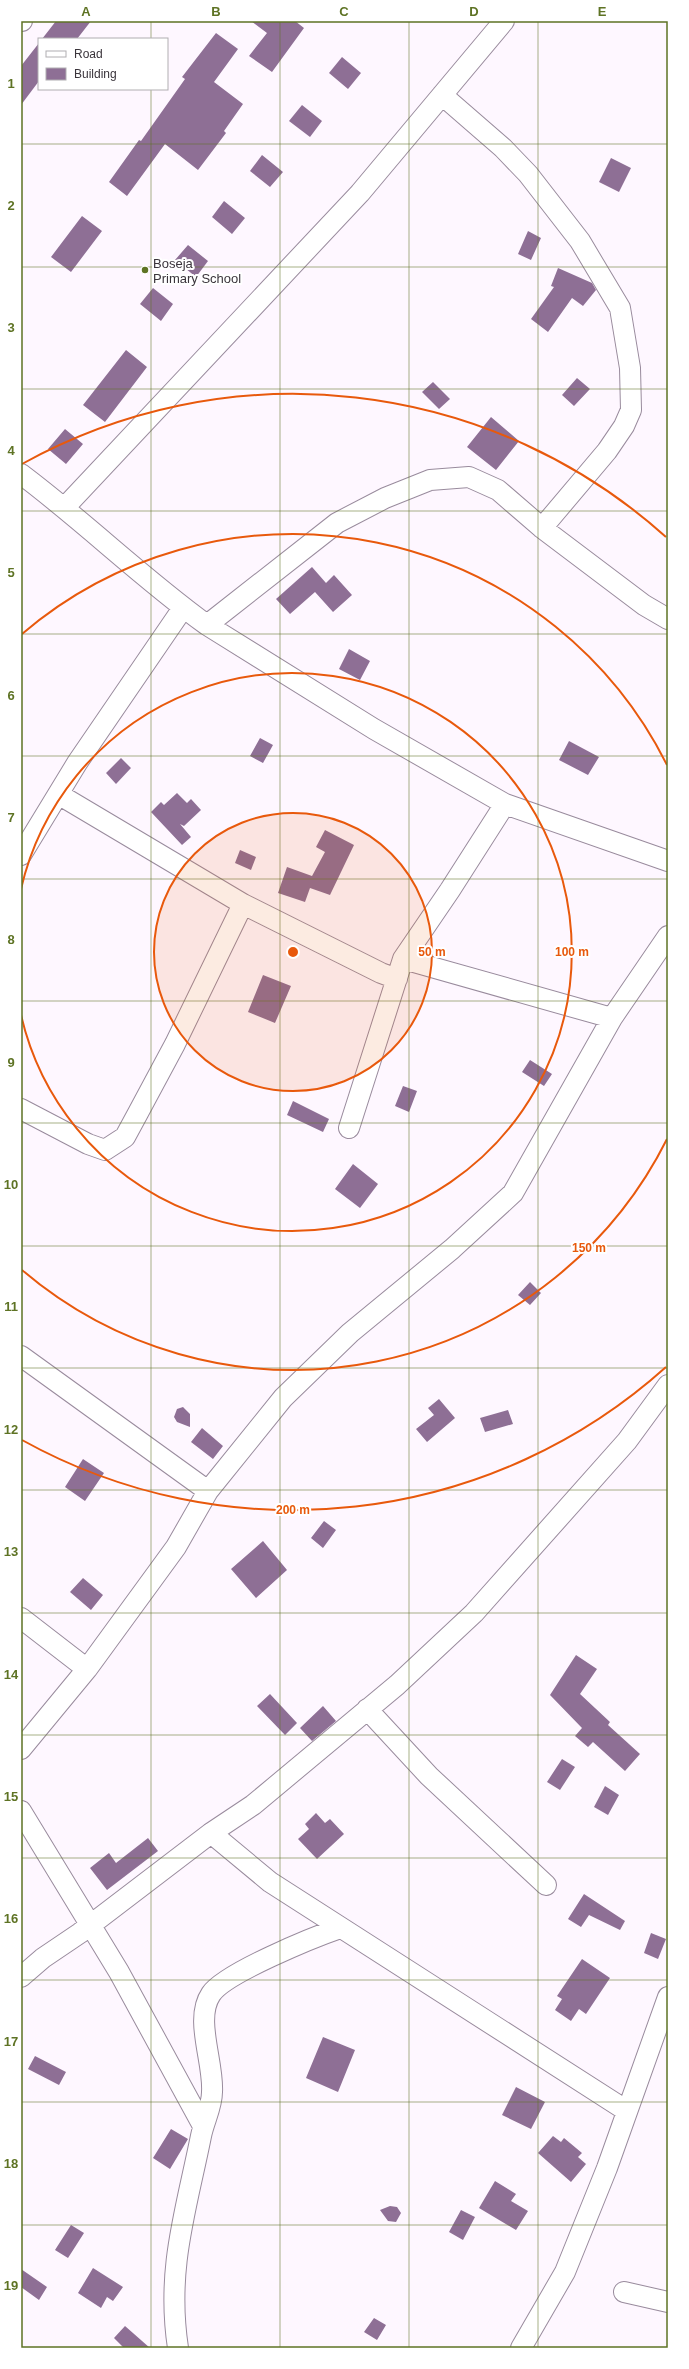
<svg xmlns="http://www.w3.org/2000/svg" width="689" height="2369" font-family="Helvetica,sans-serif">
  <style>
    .building { fill: #8e6f95 }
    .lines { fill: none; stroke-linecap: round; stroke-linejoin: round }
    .street-casing { stroke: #998b9d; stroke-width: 22 }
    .street { stroke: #fff; stroke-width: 20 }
    .grid { fill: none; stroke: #5e7324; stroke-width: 1; stroke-opacity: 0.55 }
    .ring { fill: none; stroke: #e8590c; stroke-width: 2 }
    .poi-dot { fill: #5e7324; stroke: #fff; stroke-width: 1.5 }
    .labels { text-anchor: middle; stroke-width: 4; stroke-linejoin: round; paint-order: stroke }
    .poi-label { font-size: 13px; fill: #3a343b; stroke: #fff; text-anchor: start }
    .centre { fill: #e8590c; stroke: #fff; stroke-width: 2 }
    .ring-label { font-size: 12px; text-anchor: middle; font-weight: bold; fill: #e8590c; stroke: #fff; stroke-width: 4; stroke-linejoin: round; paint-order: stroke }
    .neatline { fill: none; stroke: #5e7324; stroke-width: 1.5 }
    .grid-label { font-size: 13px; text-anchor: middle; font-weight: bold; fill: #5e7324 }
  </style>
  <rect width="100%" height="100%" fill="#fef7ff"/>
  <!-- building -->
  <path class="building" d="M 56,21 L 91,21 L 77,39 L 42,39 Z
    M 251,21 L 295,21 L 304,28 L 272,72 L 249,56 L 267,33 Z
    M 216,33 L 238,49 L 214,82 L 243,104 L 224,131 L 226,133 L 198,170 L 165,144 L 127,196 L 109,182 L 139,140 L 141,141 L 185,79 L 182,77 Z
    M 39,43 L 39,81 L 21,105 L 21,66 Z
    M 342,57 L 361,73 L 348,89 L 329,73 Z
    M 302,105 L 322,121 L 310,137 L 289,121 Z
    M 262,155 L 283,172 L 270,187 L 250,171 Z
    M 611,158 L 631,168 L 619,192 L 599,182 Z
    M 224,201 L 245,218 L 232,234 L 212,217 Z
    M 82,216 L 102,231 L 71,272 L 51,257 Z
    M 528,231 L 541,238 L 531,260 L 518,254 Z
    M 188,245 L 208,261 L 196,277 L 175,260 Z
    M 558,268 L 592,283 L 596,290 L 583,306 L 572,298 L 548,332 L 531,319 L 554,287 L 551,286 Z
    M 153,288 L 173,304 L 161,321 L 140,304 Z
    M 126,350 L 147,367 L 105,422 L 83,405 Z
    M 577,378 L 590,389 L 574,406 L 562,395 Z
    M 433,382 L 450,399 L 439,409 L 422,392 Z
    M 491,417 L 519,441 L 496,470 L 467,447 Z
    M 65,429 L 83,444 L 66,464 L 48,449 Z
    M 312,567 L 326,583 L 334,575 L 352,595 L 333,612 L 315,592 L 290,614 L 276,599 Z
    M 349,649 L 370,661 L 360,680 L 339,669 Z
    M 260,738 L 273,745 L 263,763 L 250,756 Z
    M 569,741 L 599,757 L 588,775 L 559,760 Z
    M 121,758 L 131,768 L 116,784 L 106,773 Z
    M 177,793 L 187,803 L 191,799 L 201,810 L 184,826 L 180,824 L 191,837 L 182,845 L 151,812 L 161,802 L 164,805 Z
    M 325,830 L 354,845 L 330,895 L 310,888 L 305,902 L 278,893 L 287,867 L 312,876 L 325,852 L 316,847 Z
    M 240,850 L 256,857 L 251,870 L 235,863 Z
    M 263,975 L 291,986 L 275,1023 L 248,1012 Z
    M 530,1060 L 552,1074 L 544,1086 L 522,1072 Z
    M 403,1086 L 417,1091 L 409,1112 L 395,1106 Z
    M 293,1101 L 329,1119 L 323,1132 L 287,1115 Z
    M 353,1164 L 378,1184 L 360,1208 L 335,1189 Z
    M 530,1282 L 541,1293 L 530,1305 L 518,1295 Z
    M 439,1399 L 455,1418 L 427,1442 L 416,1429 L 434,1415 L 428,1408 Z
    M 183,1407 L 190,1414 L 190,1427 L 177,1422 L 174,1417 L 177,1409 Z
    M 508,1410 L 513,1424 L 485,1432 L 480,1418 Z
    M 202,1428 L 223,1446 L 213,1459 L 191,1442 Z
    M 83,1459 L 104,1473 L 85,1501 L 65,1487 Z
    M 324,1521 L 336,1530 L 323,1548 L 311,1538 Z
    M 263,1541 L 287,1570 L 256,1598 L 231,1569 Z
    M 83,1578 L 103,1595 L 91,1610 L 70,1592 Z
    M 576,1655 L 597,1669 L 580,1694 L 610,1722 L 608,1725 L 640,1754 L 625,1771 L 593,1742 L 588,1747 L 575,1736 L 582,1728 L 550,1695 Z
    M 270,1694 L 297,1723 L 285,1735 L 257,1706 Z
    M 323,1706 L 336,1721 L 312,1741 L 300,1728 Z
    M 562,1759 L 575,1767 L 560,1790 L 547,1782 Z
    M 605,1786 L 619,1795 L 608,1815 L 594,1807 Z
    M 316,1813 L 325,1823 L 330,1819 L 344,1834 L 317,1859 L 298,1839 L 309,1829 L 305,1824 Z
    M 148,1838 L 158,1851 L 107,1890 L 90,1868 L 109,1853 L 116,1863 Z
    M 584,1894 L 625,1921 L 620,1930 L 589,1915 L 581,1927 L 568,1919 Z
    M 651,1933 L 666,1939 L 658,1959 L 644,1953 Z
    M 582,1959 L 610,1978 L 586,2014 L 579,2009 L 571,2021 L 555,2010 L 562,1999 L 557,1996 Z
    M 323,2037 L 355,2050 L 338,2092 L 306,2078 Z
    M 35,2056 L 66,2072 L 59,2085 L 28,2069 Z
    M 516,2087 L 545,2102 L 531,2129 L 502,2115 Z
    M 171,2129 L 188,2139 L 170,2169 L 153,2158 Z
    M 553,2136 L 561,2142 L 564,2138 L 582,2153 L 578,2157 L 586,2164 L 571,2182 L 538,2153 Z
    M 495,2181 L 516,2194 L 511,2201 L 528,2211 L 516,2230 L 479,2208 Z
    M 390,2206 L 397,2207 L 401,2213 L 396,2222 L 388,2221 L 380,2210 Z
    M 461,2210 L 475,2217 L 463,2240 L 449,2232 Z
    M 71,2225 L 84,2233 L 68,2258 L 55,2250 Z
    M 93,2268 L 123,2287 L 113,2301 L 107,2297 L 101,2308 L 78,2293 Z
    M 21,2269 L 47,2287 L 39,2300 L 21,2287 Z
    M 374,2318 L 386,2325 L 377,2340 L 364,2332 Z
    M 125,2326 L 150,2348 L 124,2348 L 114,2338 Z"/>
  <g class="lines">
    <defs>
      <path id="street" d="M 21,21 L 22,21
        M 442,95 L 503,148 L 528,174 L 580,241 L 620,308 L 630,368 L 631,410 L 624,426 L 607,451 L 542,528
        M 21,474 C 85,522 142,578 207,625 L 374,729 L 505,804 L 668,861
        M 65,507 L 360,193 L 504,21
        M 207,625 L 337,523 L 385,498 L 430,480 L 469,477 L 498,490 L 542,528 L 644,605 L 668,619
        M 58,794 L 243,904
        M 21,855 L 77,763 L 183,608
        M 403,959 L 612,1018
        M 21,1109 L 88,1144 L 105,1150 L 125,1137 L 138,1113 L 175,1044 L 243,904 L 381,973 L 397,979
        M 349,1128 L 403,959 L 450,890 L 505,804
        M 21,1356 L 208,1491
        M 21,1618 L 87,1669
        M 367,1709 L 429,1776 L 546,1885
        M 21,1749 L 87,1669 L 176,1547 L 208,1491 L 283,1398 L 350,1333 L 452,1249 L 513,1193 L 612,1018 L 668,936
        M 21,1811 L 119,1972 L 203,2126
        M 211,1833 L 270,1882 L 627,2111
        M 21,1977 L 43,1958 L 80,1933 L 211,1833 L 253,1805 L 397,1685 L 474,1613 L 627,1441 L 668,1385
        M 624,2292 L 668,2302
        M 178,2348 C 166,2269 186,2211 201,2136 C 204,2121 212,2107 212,2092 C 214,2062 194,2019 211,1994 C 225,1973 314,1937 340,1928
        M 521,2348 L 565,2272 L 607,2168 L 668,1997"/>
    </defs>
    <!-- street casing -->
    <use href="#street" class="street-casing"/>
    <!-- street -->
    <use href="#street" class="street"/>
  </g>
  <!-- grid -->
  <path class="grid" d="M 151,21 L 151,39M 280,21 L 280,2348M 409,21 L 409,2348M 538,21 L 538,2348M 151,89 L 151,2348M 21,144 L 668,144M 21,267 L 668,267M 21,389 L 668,389M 21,511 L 668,511M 21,634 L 668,634M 21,756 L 668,756M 21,879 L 668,879M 21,1001 L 668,1001M 21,1123 L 668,1123M 21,1246 L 668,1246M 21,1368 L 668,1368M 21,1490 L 668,1490M 21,1613 L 668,1613M 21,1735 L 668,1735M 21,1858 L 668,1858M 21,1980 L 668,1980M 21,2102 L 668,2102M 21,2225 L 668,2225"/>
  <!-- distance rings -->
  <circle cx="293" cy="952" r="139" fill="#e8590c" fill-opacity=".12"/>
  <g class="ring">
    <circle cx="293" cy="952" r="139"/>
    <path d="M21 889A279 279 0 1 1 21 1015"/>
    <path d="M667 1139A418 418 0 0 1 22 1270M22 634A418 418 0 0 1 667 765"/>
    <path d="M666 1367A558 558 0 0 1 22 1440M22 464A558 558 0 0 1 666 537"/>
  </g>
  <!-- markers -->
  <circle class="poi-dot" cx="145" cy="270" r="4"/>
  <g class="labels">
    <!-- poi labels -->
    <g class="poi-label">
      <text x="153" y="268">Boseja<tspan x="153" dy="15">Primary School</tspan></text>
    </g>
  </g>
  <circle cx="293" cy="952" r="6" class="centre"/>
  <g class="ring-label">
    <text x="432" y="956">50 m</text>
    <text x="572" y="956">100 m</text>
    <text x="589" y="1252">150 m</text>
    <text x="293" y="1514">200 m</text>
  </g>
  <!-- border -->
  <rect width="689" height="2369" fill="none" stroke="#ffffff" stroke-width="44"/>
  <!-- legend -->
  <rect x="38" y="38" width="130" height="52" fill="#ffffff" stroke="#b0aeb1"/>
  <rect x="46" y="51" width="20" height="6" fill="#ffffff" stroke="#b0aeb1"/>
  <text x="74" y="58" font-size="12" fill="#3a343b">Road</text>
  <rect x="46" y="68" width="20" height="12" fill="#8e6f95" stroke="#b0aeb1"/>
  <text x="74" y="78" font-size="12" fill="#3a343b">Building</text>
  <rect x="22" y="22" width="645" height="2325" class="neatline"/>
  <g class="grid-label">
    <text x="86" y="16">A</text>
    <text x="216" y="16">B</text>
    <text x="344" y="16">C</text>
    <text x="474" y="16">D</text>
    <text x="602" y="16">E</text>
    <text x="11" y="88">1</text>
    <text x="11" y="210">2</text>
    <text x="11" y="332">3</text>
    <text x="11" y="455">4</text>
    <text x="11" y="577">5</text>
    <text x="11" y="700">6</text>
    <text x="11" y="822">7</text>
    <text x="11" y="944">8</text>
    <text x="11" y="1067">9</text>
    <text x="11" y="1189">10</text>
    <text x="11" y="1311">11</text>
    <text x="11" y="1434">12</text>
    <text x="11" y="1556">13</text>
    <text x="11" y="1679">14</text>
    <text x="11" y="1801">15</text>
    <text x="11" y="1923">16</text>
    <text x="11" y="2046">17</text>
    <text x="11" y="2168">18</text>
    <text x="11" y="2290">19</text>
  </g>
</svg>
